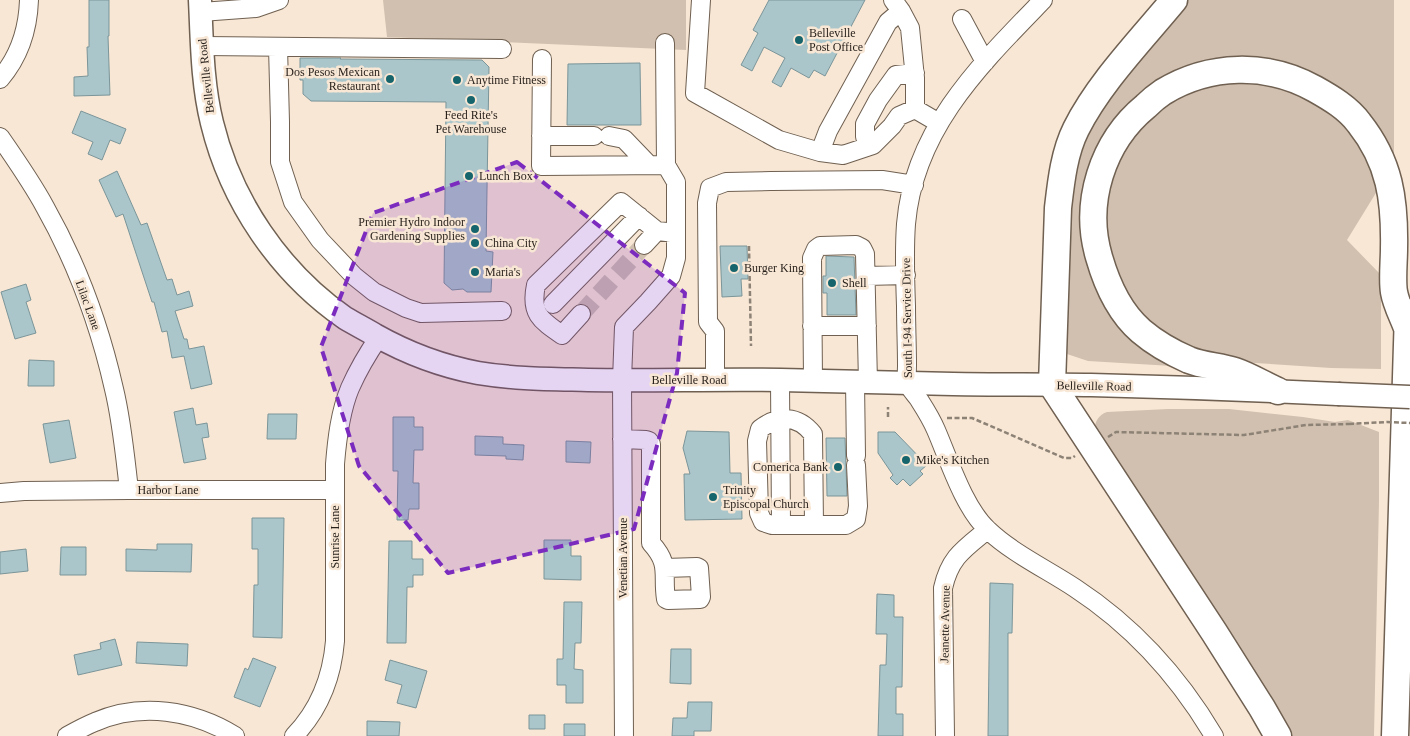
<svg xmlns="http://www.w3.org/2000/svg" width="1410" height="736" font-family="'Times New Roman',serif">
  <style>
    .green { fill: #d1c0af }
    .building { fill: #aac6ca; stroke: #7b9599 }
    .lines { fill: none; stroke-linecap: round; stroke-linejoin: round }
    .minor-tunnel { stroke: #cebfaf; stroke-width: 18; stroke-dasharray: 18 9; stroke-linecap: butt }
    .minor-casing { stroke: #6f6051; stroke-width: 20 }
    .major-casing { stroke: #6f6051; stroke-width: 25 }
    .highway-casing { stroke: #6f6051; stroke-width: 29 }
    .path { stroke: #8d8276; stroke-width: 2.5; stroke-dasharray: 5 2.5; stroke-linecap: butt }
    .minor { stroke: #fff; stroke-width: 18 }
    .major { stroke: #fff; stroke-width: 22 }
    .highway { stroke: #fff; stroke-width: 26 }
    .major-bridge-casing { stroke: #6f6051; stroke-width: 25; stroke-linecap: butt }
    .path-bridge { stroke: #8d8276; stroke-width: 2.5; stroke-dasharray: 5 2.5; stroke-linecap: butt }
    .major-bridge { stroke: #fff; stroke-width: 22 }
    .marked { fill: #7b2cbf; fill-opacity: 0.2; stroke: #7b2cbf; stroke-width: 4; stroke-dasharray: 10 6; stroke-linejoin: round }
    .poi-dot { fill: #16646c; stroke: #f8e7d5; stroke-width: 2 }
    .labels { text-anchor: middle; stroke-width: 5; stroke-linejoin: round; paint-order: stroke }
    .poi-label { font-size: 12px; fill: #261f19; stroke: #f8e7d5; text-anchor: start }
    .street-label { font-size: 12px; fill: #261f19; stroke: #f8e7d5 }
  </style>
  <rect width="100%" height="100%" fill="#f8e7d5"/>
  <!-- green -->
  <path class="green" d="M 383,0 L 686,0 L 686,50 L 387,37 Z
    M 1181,0 L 1394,0 L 1394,158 L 1281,67 L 1144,96 L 1086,238 L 1172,366 L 1088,361 L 1067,354 L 1063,347 L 1069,180 L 1094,112 Z
    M 1241,78 L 1288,85 L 1341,118 L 1367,154 L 1379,188 L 1347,240 L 1381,275 L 1381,369 L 1331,368 L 1255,363 L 1210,358 L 1158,332 L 1126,300 L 1103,246 L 1111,167 L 1159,106 L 1181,92 Z
    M 1168,409 L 1229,409 L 1303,417 L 1335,422 L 1348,420 L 1379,432 L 1379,501 L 1374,736 L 1285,736 L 1094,431 C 1095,422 1098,415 1107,412 Z"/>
  <!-- building -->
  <path class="building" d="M 89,0 L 109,0 L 109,36 L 108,36 L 110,95 L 74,96 L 74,77 L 88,76 L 87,47 L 89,47 Z
    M 769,0 L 865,0 L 825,76 L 814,70 L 809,78 L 791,68 L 781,87 L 772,82 L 785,58 L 764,47 L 752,71 L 741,65 L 758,33 L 753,30 Z
    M 300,58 L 341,58 L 340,59 L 482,60 L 489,67 L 486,251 L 493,252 L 491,292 L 467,292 L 463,289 L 452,290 L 444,283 L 446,102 L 311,101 L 303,94 L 303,80 L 300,80 Z
    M 640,63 L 641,125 L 567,125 L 568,64 Z
    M 81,111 L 126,129 L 120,144 L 110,140 L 102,160 L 88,154 L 93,142 L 72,133 Z
    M 117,171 L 141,225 L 147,223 L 167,280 L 172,279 L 177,295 L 189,291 L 193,306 L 175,311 L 184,339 L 187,339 L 189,349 L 204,346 L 212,384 L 191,389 L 184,356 L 172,358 L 167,331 L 162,332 L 154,302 L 152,302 L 123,214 L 116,217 L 99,180 Z
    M 720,246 L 747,246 L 748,279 L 741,279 L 742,296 L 722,297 Z
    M 826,256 L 854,257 L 856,315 L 827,315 L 827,293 L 823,293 L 823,276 L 826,276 Z
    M 26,284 L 31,300 L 26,302 L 36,333 L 15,339 L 1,292 Z
    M 29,360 L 54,361 L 54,386 L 28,386 Z
    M 193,408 L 196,425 L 207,423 L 209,437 L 202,438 L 206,459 L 184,463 L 174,412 Z
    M 268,414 L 297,414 L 296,439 L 267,439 Z
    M 393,417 L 414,417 L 414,427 L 423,427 L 423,450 L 414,450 L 413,483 L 419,483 L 419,509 L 409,509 L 408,520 L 397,520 L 398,471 L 393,471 Z
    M 69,420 L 76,458 L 50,463 L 43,424 Z
    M 687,431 L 729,432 L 730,473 L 741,473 L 742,519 L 685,520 L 684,474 L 690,474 L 683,448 Z
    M 878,432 L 895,432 L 927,465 L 920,471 L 923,474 L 910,486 L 903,479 L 897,485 L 890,478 L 893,475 L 878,453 Z
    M 475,436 L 503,437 L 503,444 L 524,445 L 523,460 L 506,459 L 506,456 L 475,455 Z
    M 826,438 L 845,438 L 847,496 L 827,496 Z
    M 566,441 L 591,442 L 590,463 L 566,462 Z
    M 252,518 L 284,518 L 282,638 L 253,637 L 254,585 L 258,585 L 258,549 L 252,549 Z
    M 544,540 L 571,540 L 571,556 L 581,556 L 581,580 L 544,579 Z
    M 389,541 L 412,541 L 412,559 L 423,559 L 423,575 L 413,575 L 413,587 L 407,587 L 406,643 L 387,643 Z
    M 157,544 L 192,544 L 191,572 L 126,571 L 126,549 L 157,550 Z
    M 61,547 L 86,547 L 86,575 L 60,575 Z
    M 26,549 L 28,571 L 0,574 L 0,552 Z
    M 990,583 L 1013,584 L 1012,633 L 1008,633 L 1008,736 L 988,736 Z
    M 877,594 L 894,595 L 894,617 L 903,617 L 902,687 L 896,687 L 896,714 L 903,714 L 903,736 L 878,736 L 880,665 L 886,665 L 887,634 L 876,634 Z
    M 564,602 L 582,602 L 581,643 L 575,643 L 574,669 L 583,670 L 583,703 L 566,703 L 566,685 L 557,685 L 557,659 L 563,659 Z
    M 115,639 L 122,665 L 78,675 L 74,655 L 101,649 L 100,643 Z
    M 137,642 L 188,644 L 187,666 L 136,663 Z
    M 671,649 L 691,649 L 691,684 L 670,683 Z
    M 253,658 L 276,667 L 260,707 L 234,697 L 245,668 L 248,670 Z
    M 390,660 L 427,671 L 416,708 L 397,703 L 402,685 L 385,680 Z
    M 688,702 L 712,702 L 711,731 L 694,731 L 694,736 L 672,736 L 673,718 L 687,718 Z
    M 529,715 L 545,715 L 545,729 L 529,729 Z
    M 367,721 L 400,722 L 399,736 L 367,736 Z
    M 564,724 L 585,724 L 585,736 L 564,736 Z"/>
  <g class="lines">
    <!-- minor-tunnel -->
    <path class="minor-tunnel" d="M 581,314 L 644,245"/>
    <defs>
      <path id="minor" d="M 701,0 L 695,93 L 779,140 L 820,152 L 843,155 L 873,145 L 892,126 L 899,116 L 915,109
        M 893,0 L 901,11 L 910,28 L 915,78 L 915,109 L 939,123
        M 1043,0 C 980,65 914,129 906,224 C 904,251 905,279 906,306 C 906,326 907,346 907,365 C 907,371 906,378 908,383 C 909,388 915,394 918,398 C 925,409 931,418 936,430 C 949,460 964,508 988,530 C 1012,553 1048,570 1075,588 C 1133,626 1179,677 1214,736
        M 201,12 L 256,8 L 279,0
        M 962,19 L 985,62
        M 665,43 L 666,165
        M 203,46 L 502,49
        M 278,47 L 280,122 L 280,162 L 293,202 L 320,240 L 354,276 L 374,292 L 406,308 L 421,313 L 502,311
        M 542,59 L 541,166 L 666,165 L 676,182 L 676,258 L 671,276 L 648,302 L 624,327 L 622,380 L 624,736
        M 0,79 C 19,57 28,29 29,0
        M 541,136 L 594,136
        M 609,136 L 624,139 L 649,165
        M 0,137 C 16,160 32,183 45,207 C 76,262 100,327 114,389 C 122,422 125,456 129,490
        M 873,145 L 865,137 L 865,124 L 878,100 L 896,75 L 915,73
        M 820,152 L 828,131 L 888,22 L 901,11
        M 644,245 L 657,231
        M 866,276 L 906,275
        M 553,304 L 639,216
        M 581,314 L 562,335 C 540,320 530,313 536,285 L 621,202 L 657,231 L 676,233
        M 812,326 L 867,326
        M 715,380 L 715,331 L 708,322 L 707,203 L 710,188 L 726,182 L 771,181 L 882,180 L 914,185
        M 780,380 L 781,525
        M 813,381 L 812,258 L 816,249 L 820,246 L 856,245 L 862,248 L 865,254 L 868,382
        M 855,382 L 856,456
        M 622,439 L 646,440 L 649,441 L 651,444 L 651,543 C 671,565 662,574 666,599 L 668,600 L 700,599 L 701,597 L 699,568 L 697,567 L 665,568
        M 0,493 L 24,491 L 129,490 L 335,490
        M 814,525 L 813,434 C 798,415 778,415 760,429 L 757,441 L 759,513 L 763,522 L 772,525 L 846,525 L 856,519 L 858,506 L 856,465
        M 67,736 C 76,731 85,726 95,722 C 141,702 193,710 235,736
        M 294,736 C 319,710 332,677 335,641 L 335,464 C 337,439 340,412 350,388 C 358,370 368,353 379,337
        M 945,736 L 943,588 C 950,557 964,549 987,530"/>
      <path id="major" d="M 200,0 C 202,41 202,83 212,123 C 231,201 279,272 345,318 C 355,324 365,329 375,335 C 407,353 441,366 478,373 C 514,379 551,379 588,380 C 652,381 716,379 781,380 C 838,381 895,383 953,384 C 999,385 1045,384 1091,385 C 1173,387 1256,390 1338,394"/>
      <path id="highway" d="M 1174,0 C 1141,40 1099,83 1076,129 C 1064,153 1061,182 1058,208 L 1052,385 L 1214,632 L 1262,708 L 1278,736
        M 1278,391 C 1264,385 1250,376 1235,371 C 1220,366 1204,366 1189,360 C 1173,353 1155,343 1141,331 C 1119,312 1107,285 1099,257 C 1083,203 1102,142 1146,106 C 1151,101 1157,96 1163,92 C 1209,64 1267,62 1315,89 C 1331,98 1348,108 1359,123 C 1390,162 1395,200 1394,249 C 1394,261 1392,280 1394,292 C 1396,304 1403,317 1407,328
        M 1395,736 L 1408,312"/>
    </defs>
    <!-- minor casing -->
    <use href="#minor" class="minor-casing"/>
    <!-- major casing -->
    <use href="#major" class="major-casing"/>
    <!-- highway casing -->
    <use href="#highway" class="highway-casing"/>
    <!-- path -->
    <path class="path" d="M 749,246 L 751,346
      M 888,417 L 888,407
      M 947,418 L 972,418 L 1064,458 L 1072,458 L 1075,456
      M 1108,437 L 1116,432 L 1244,435 L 1306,425 L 1349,424"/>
    <!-- minor -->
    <use href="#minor" class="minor"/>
    <!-- major -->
    <use href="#major" class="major"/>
    <!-- highway -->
    <use href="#highway" class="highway"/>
    <defs>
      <path id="major-bridge" d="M 1338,394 L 1410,397"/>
    </defs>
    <!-- major-bridge casing -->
    <use href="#major-bridge" class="major-bridge-casing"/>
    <!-- path-bridge -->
    <path class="path-bridge" d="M 1349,424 L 1387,422 L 1410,423"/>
    <!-- major-bridge -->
    <use href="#major-bridge" class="major-bridge"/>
  </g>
  <!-- marked area -->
  <path class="marked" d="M 517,162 L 685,293 L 677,373 L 634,529 L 448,573 L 359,466 L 321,347 L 373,213 Z"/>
  <!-- markers -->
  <g class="poi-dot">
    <circle cx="799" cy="40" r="5"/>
    <circle cx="390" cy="79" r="5"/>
    <circle cx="457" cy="80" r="5"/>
    <circle cx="471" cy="100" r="5"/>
    <circle cx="469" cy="176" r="5"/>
    <circle cx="475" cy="229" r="5"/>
    <circle cx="475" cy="243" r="5"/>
    <circle cx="734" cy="268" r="5"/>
    <circle cx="475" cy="272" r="5"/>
    <circle cx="832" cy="283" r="5"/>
    <circle cx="906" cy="460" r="5"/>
    <circle cx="838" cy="467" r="5"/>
    <circle cx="713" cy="497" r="5"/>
  </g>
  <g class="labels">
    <!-- poi labels -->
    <g class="poi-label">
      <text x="809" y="37">Belleville<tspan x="809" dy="14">Post Office</tspan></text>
      <text x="380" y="76" text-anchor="end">Dos Pesos Mexican<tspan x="380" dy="14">Restaurant</tspan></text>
      <text x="467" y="84">Anytime Fitness</text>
      <text x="471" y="119" text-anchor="middle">Feed Rite's<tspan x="471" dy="14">Pet Warehouse</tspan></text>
      <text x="479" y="180">Lunch Box</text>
      <text x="465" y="226" text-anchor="end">Premier Hydro Indoor<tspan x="465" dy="14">Gardening Supplies</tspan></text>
      <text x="485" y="247">China City</text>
      <text x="744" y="272">Burger King</text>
      <text x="485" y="276">Maria's</text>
      <text x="842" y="287">Shell</text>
      <text x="916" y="464">Mike's Kitchen</text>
      <text x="828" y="471" text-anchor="end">Comerica Bank</text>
      <text x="723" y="494">Trinity<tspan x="723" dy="14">Episcopal Church</tspan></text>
    </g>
    <!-- street labels -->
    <g class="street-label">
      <text transform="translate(206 76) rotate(-96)" y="4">Belleville Road</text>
      <text transform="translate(88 305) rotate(70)" y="4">Lilac Lane</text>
      <text transform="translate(907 318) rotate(-91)" y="4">South I-94 Service Drive</text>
      <text x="689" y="384">Belleville Road</text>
      <text transform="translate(1094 386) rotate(1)" y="4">Belleville Road</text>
      <text x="168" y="494">Harbor Lane</text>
      <text transform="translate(335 537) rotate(-90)" y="4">Sunrise Lane</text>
      <text transform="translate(623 558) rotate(-90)" y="4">Venetian Avenue</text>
      <text transform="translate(945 624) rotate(-89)" y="4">Jeanette Avenue</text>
    </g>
  </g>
</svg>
